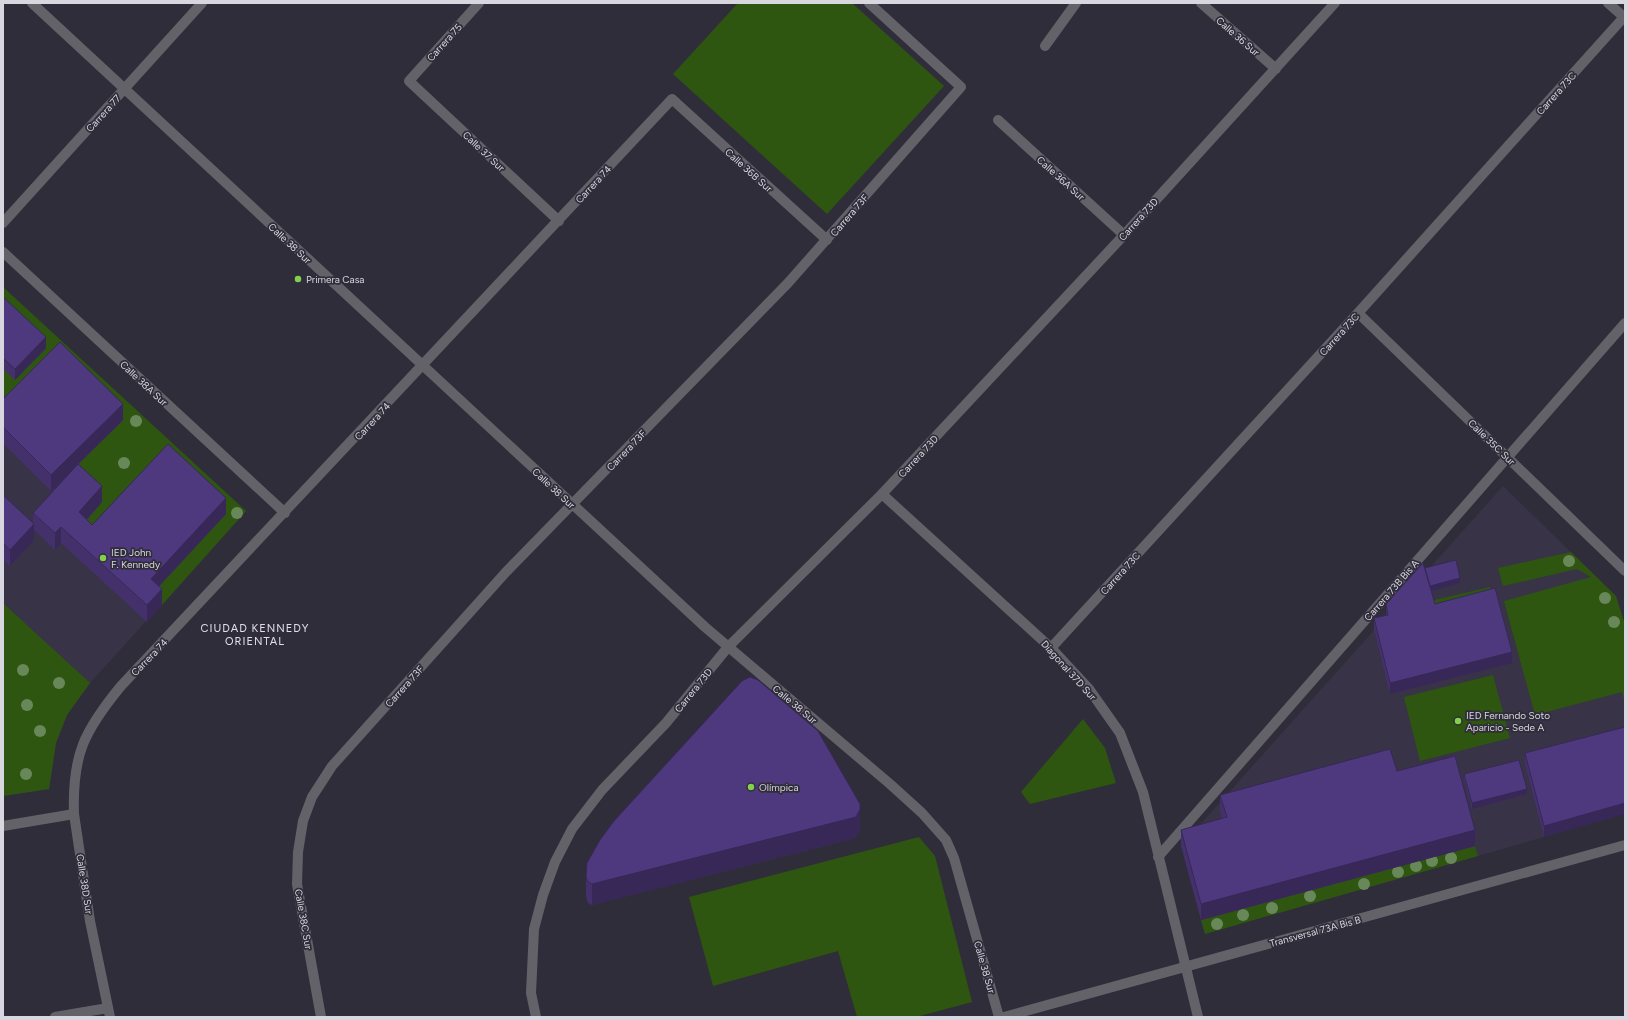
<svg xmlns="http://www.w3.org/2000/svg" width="1628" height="1020" font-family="Figtree,sans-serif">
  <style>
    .built { fill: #383346 }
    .green { fill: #2f5610 }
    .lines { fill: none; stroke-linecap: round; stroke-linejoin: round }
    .service { stroke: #646269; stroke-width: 10 }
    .minor { stroke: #646269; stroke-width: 10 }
    .tertiary { stroke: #646269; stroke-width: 10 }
    .tree { fill: #698859 }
    .wall { fill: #44316c }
    .shaded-wall { fill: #372858 }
    .building { fill: #4f397e; stroke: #372858 }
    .poi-dot { fill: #83d04e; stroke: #302d3a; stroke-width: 1.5 }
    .labels { text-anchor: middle; stroke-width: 3.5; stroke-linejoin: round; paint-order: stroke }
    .street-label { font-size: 10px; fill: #d8d6de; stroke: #302d3a }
    .poi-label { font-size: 10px; fill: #d8d6de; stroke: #302d3a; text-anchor: start }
    .neighbourhood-label { font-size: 11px; letter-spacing: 1px; fill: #e2def0; stroke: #302d3a }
  </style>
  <rect width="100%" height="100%" fill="#302d3a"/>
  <!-- built -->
  <path class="built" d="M 3,287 L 246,511 L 90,683 L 67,715 L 56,743 L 49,789 L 3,796 Z
    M 1503,486 L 1616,596 L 1625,625 L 1625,814 L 1205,934 L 1181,846 Z"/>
  <!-- green -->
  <path class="green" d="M 738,3 L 852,3 L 944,86 L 827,214 L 673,74 Z
    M 3,287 L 246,511 L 162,605 L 79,528 L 78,480 L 69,473 L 14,404 L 3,394 Z
    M 1571,552 L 1616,596 L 1625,625 L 1625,703 L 1622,692 L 1535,715 L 1504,601 L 1591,577 L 1577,569 L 1503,586 L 1498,568 Z
    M 1490,587 L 1493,600 L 1435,616 L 1430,601 Z
    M 4,604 L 90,683 L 67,715 L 56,743 L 49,789 L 3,796 Z
    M 1493,675 L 1510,738 L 1420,761 L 1404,697 Z
    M 1083,719 L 1105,748 L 1116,783 L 1030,804 L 1021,792 Z
    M 919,837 L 935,856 L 972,1002 L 916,1017 L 857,1017 L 838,951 L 713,986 L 689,897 Z
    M 1475,846 L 1478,856 L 1205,934 L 1201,920 Z"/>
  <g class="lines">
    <!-- service -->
    <path class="service" d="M 1045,46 L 1076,3"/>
    <!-- minor -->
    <path class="minor" d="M 32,3 L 705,627 L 890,784 L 922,813 L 946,840 L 954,858 L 999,1017
      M 479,3 L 409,81 L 559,221
      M 1608,3 L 1625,18
      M 998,120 L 1124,235
      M 3,223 L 202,3
      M 3,252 L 285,513
      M 1358,313 L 1625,571
      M 882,494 L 1051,648 L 1089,689 L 1120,733 L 1143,792 L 1198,1017
      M 1051,648 L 1358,313 L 1624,17
      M 3,826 L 74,814
      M 1158,857 L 1625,323
      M 55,1017 L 108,1008
      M 110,1017 L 90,921 L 74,814 C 72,755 84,731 121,686 L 672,99 L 827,240
      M 321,1017 L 297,884 L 298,852 L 303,821 L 312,797 L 332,766 L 506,572 L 788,283 L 961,87 L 869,3
      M 1004,1017 L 1625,845"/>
    <!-- tertiary -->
    <path class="tertiary" d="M 1201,3 L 1276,69
      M 536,1017 L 531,993 L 534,929 L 543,895 L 555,862 L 572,829 L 602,790 L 666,723 L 728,647 L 882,494 L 1124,235 L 1335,3"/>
  </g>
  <!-- trees -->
  <g class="tree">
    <circle cx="136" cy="421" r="6"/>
    <circle cx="124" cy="463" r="6"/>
    <circle cx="237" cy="513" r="6"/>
    <circle cx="1569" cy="561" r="6"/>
    <circle cx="1605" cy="598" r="6"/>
    <circle cx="1614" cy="622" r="6"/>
    <circle cx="23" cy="670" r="6"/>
    <circle cx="59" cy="683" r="6"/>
    <circle cx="27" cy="705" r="6"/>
    <circle cx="40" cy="731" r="6"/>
    <circle cx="26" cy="774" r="6"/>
    <circle cx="1451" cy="858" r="6"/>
    <circle cx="1432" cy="861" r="6"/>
    <circle cx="1416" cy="866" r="6"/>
    <circle cx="1398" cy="872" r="6"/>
    <circle cx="1364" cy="884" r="6"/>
    <circle cx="1310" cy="896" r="6"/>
    <circle cx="1272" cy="908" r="6"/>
    <circle cx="1243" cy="915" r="6"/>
    <circle cx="1217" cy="924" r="6"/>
  </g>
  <!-- wall -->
  <path class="wall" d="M 3,297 L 46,348 L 15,380 L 3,369 Z
    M 3,399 L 123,420 L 51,491 L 3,443 Z
    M 3,495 L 33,522 L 33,513 L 102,502 L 87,520 L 92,525 L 226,514 L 159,586 L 162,605 L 147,622 L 61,543 L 55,550 L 34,530 L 34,540 L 10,566 L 3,559 Z
    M 1425,568 L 1460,583 L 1431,591 L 1435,604 L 1512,663 L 1390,694 L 1374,629 L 1374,618 L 1386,615 L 1386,604 Z
    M 1625,727 L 1544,837 L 1525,764 L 1525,753 Z
    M 1397,771 L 1475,846 L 1201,920 L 1181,846 L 1181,830 L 1222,819 L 1220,811 L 1220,795 Z
    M 1464,774 L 1527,794 L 1472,809 L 1464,780 Z
    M 860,829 L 856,838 L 592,905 L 588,903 L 586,897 L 586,877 Z"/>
  <!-- shaded-wall -->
  <path class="shaded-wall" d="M 46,337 L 46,348 L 15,380 L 15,369 Z
    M 123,404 L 123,420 L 51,491 L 51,475 Z
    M 102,486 L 102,502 L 79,528 L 79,512 Z
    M 226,498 L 226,514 L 151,595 L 151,579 Z
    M 34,524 L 34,540 L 10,566 L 10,550 Z
    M 61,527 L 61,543 L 55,550 L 55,533 Z
    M 1460,578 L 1460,583 L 1428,592 L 1428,586 Z
    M 162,589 L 162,605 L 147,622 L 147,605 Z
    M 1512,652 L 1512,663 L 1390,694 L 1390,683 Z
    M 1527,789 L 1527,794 L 1472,809 L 1472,803 Z
    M 1625,803 L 1625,814 L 1544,837 L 1544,826 Z
    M 860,809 L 860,829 L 856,838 L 592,905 L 592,884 Z
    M 1475,830 L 1475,846 L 1201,920 L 1201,904 Z"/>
  <!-- building -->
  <path class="building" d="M 3,297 L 46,337 L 15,369 L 3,358 Z
    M 60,342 L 123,404 L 51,475 L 3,427 L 3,399 Z
    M 168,444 L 226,498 L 151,579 L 162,589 L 147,605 L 61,527 L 55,533 L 33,513 L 78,464 L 102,486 L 79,512 L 92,525 Z
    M 3,495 L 34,524 L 10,550 L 3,543 Z
    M 1456,560 L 1460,578 L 1430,586 L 1425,568 Z
    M 1423,563 L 1435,604 L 1495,588 L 1512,652 L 1390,683 L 1374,618 L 1388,615 L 1386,604 Z
    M 750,677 L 758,680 L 818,731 L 860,804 L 860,809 L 856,817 L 592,884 L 588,882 L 586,877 L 587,863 L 600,840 L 614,821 L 742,681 Z
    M 1625,727 L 1625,803 L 1544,826 L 1525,753 Z
    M 1390,749 L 1397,771 L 1455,756 L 1475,830 L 1201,904 L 1181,830 L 1227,817 L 1220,795 Z
    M 1519,760 L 1527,789 L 1472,803 L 1464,774 Z"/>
  <!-- markers -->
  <g class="poi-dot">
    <circle cx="298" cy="279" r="4"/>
    <circle cx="103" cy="558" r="4"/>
    <circle cx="1458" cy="721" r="4"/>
    <circle cx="751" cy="787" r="4"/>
  </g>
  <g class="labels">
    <!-- street labels -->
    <g class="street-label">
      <text transform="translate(1238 36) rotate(41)" y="4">Calle 36 Sur</text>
      <text transform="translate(444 42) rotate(-48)" y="4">Carrera 75</text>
      <text transform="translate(1556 93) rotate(-48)" y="4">Carrera 73C</text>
      <text transform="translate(103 113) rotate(-48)" y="4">Carrera 77</text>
      <text transform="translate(484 151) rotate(43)" y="4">Calle 37 Sur</text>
      <text transform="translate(749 170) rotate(42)" y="4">Calle 36B Sur</text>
      <text transform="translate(1061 178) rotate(42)" y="4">Calle 36A Sur</text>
      <text transform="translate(593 184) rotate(-47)" y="4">Carrera 74</text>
      <text transform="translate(849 215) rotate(-49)" y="4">Carrera 73F</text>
      <text transform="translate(1138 219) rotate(-48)" y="4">Carrera 73D</text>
      <text transform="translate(290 243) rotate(43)" y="4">Calle 38 Sur</text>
      <text transform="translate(1339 334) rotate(-48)" y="4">Carrera 73C</text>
      <text transform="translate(144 383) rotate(43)" y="4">Calle 38A Sur</text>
      <text transform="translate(372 421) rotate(-47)" y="4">Carrera 74</text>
      <text transform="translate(1492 442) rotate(44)" y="4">Calle 35C Sur</text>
      <text transform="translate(626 450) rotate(-46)" y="4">Carrera 73F</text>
      <text transform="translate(918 456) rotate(-47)" y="4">Carrera 73D</text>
      <text transform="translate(554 488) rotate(43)" y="4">Calle 38 Sur</text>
      <text transform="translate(1120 573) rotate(-48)" y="4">Carrera 73C</text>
      <text transform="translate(1391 590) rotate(-49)" y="4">Carrera 73B Bis A</text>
      <text transform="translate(149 657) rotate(-46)" y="4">Carrera 74</text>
      <text transform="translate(1069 670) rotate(48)" y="4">Diagonal 37D Sur</text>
      <text transform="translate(404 686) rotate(-48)" y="4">Carrera 73F</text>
      <text transform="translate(693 690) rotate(-51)" y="4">Carrera 73D</text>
      <text transform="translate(795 704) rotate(40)" y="4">Calle 38 Sur</text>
      <text transform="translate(85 884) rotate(81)" y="4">Calle 38D Sur</text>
      <text transform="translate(304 919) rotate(80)" y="4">Calle 38C Sur</text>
      <text transform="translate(1315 931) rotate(-15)" y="4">Transversal 73A Bis B</text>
      <text transform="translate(985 967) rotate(74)" y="4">Calle 38 Sur</text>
    </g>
    <!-- poi labels -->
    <g class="poi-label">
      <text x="306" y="283">Primera Casa</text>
      <text x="111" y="556">IED John<tspan x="111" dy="12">F. Kennedy</tspan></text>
      <text x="1466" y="719">IED Fernando Soto<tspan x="1466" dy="12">Aparicio - Sede A</tspan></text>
      <text x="759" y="791">Olímpica</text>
    </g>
    <!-- neighbourhood labels -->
    <g class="neighbourhood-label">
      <text x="255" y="632">CIUDAD KENNEDY<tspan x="255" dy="13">ORIENTAL</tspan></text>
    </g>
  </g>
  <!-- border -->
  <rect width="1628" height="1020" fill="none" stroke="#d8d6de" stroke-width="8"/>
</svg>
